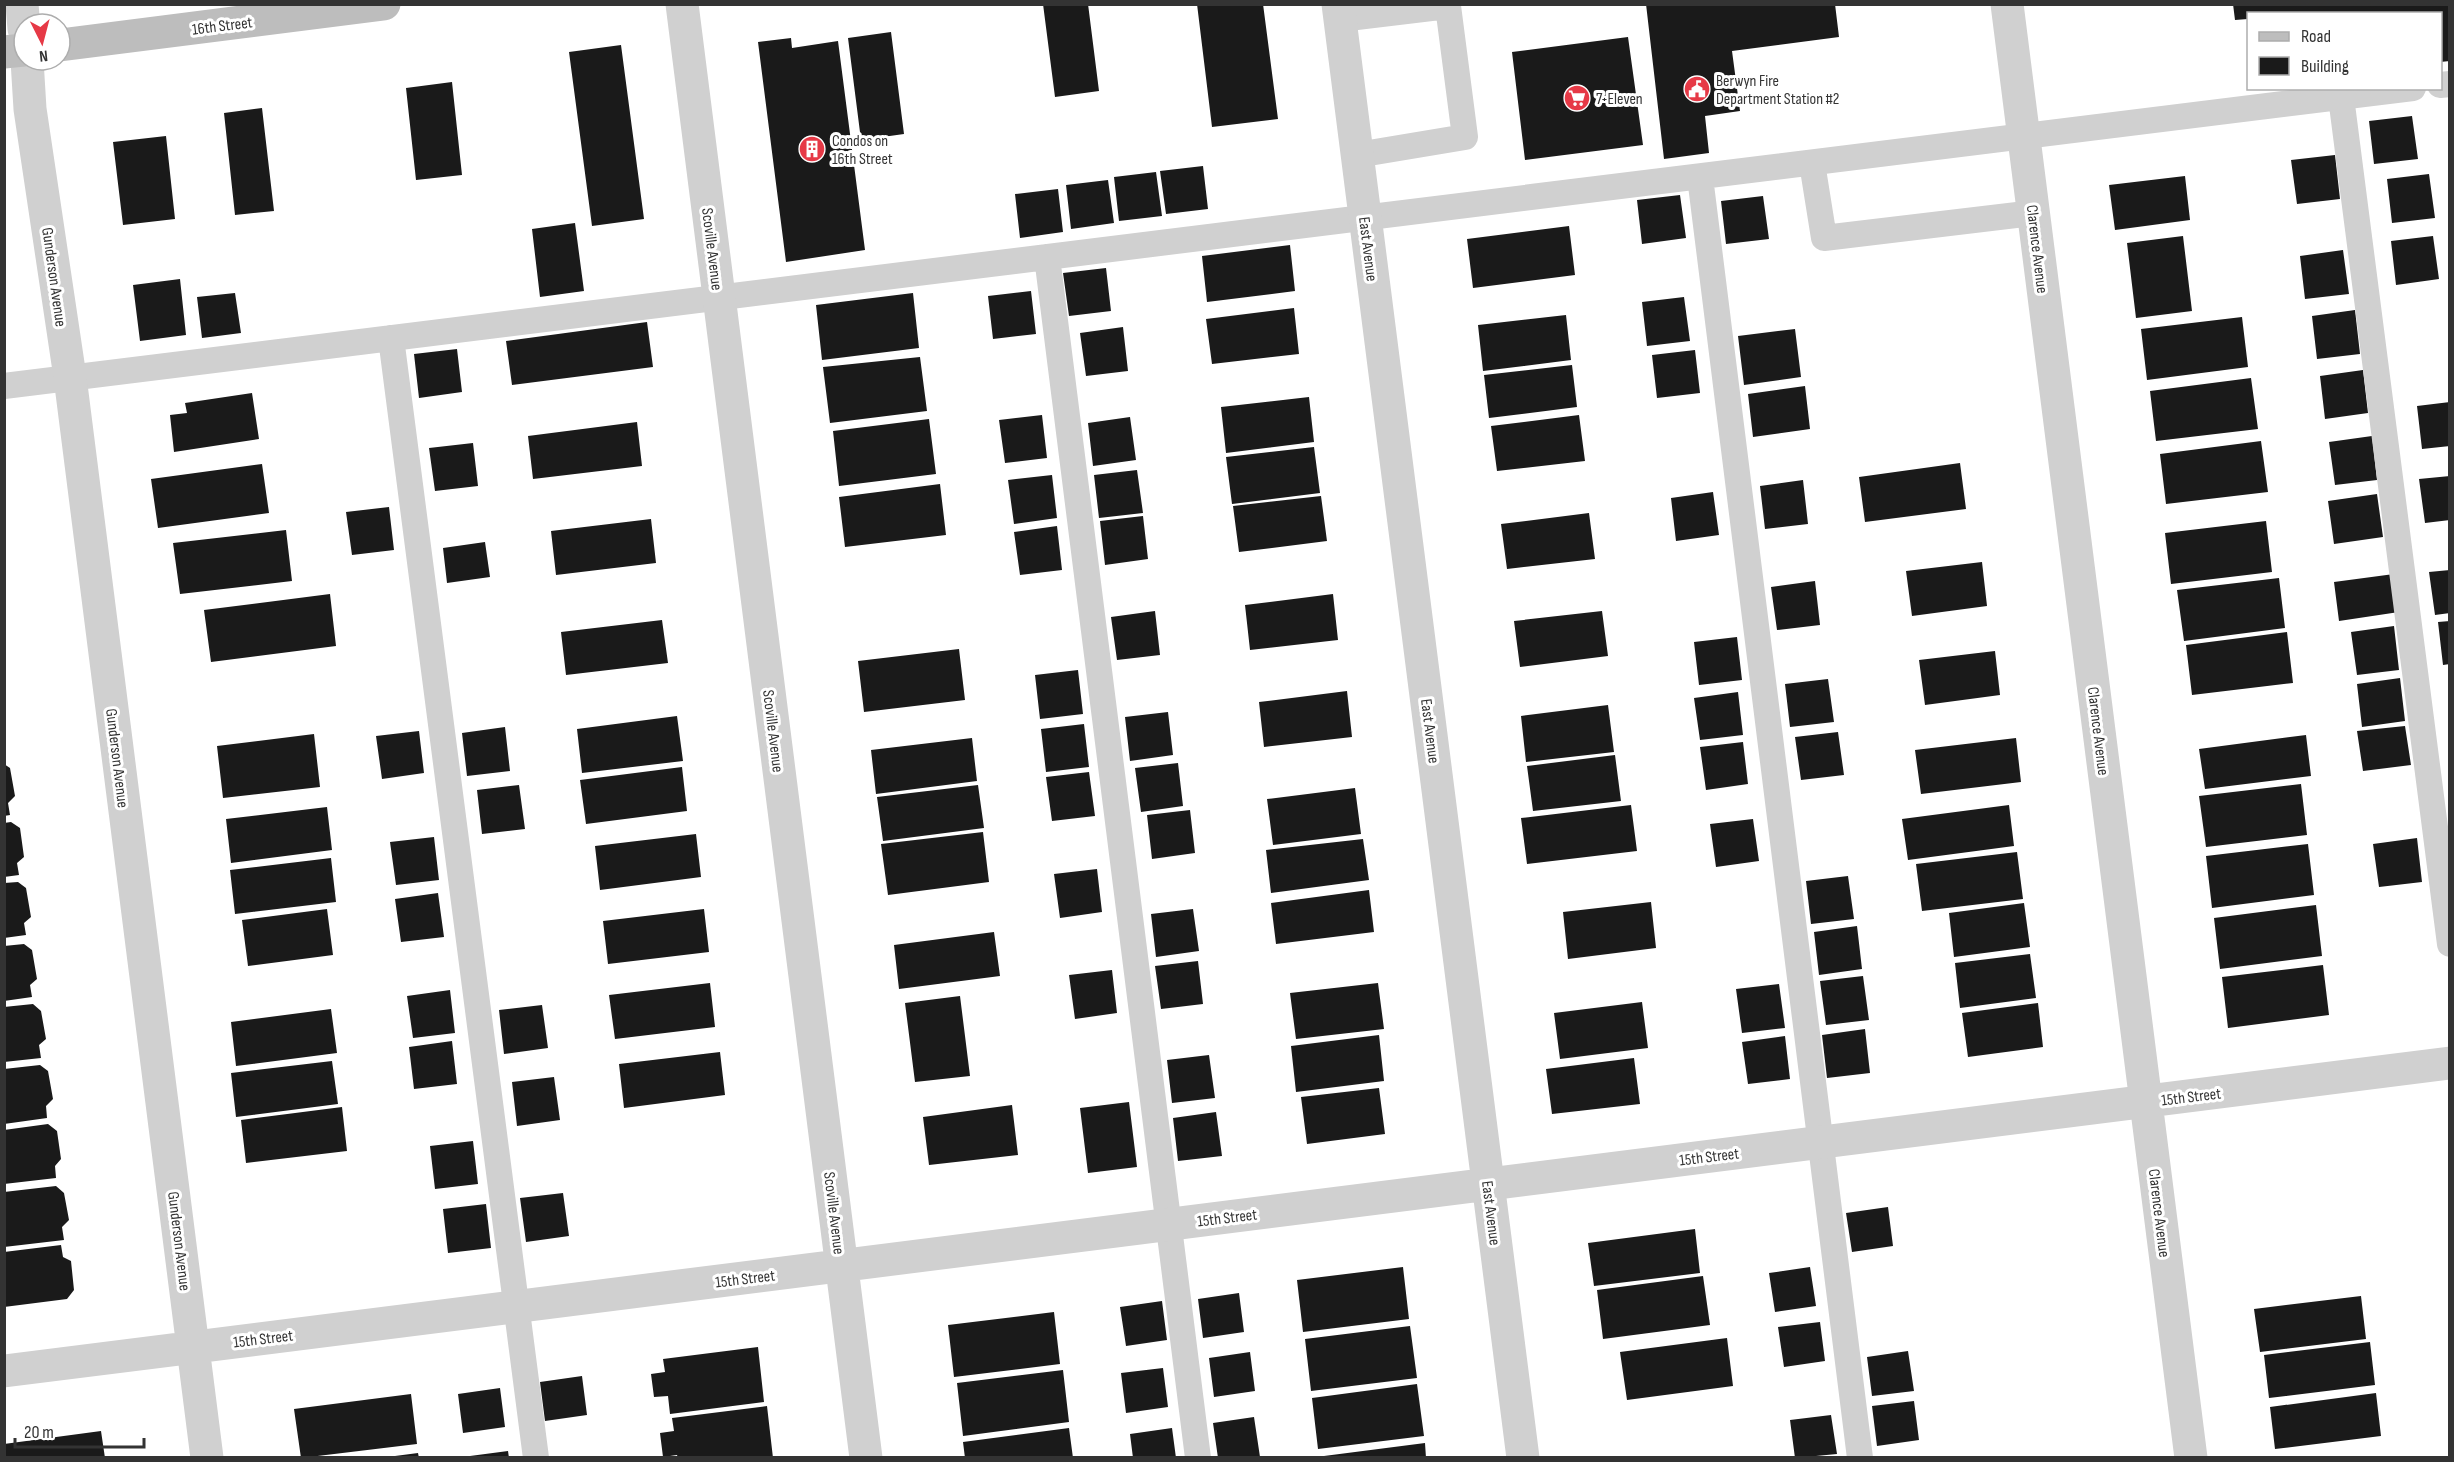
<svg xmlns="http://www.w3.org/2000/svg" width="2454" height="1462" font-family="'Sofia Sans Condensed',sans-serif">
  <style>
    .building { fill: #1a1a1a }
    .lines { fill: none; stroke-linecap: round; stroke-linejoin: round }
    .lane { stroke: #d0d0d0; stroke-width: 26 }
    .street { stroke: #d0d0d0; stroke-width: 33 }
    .secondary { stroke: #bdbdbd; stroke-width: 33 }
    .labels { text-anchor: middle; stroke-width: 6; stroke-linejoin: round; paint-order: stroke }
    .street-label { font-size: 16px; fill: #333; stroke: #fff }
    .poi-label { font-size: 16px; fill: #333; stroke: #fff; text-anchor: start }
  </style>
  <rect width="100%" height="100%" fill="#fff"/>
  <!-- building -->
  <path class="building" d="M 1043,4 L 1088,4 L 1099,91 L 1055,97 Z
    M 1197,4 L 1263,4 L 1278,119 L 1212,127 Z
    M 1646,4 L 1835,4 L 1839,37 L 1732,51 L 1740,111 L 1705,116 L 1709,153 L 1664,159 Z
    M 2233,4 L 2450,4 L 2450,61 L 2440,62 L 2440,14 L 2248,14 L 2248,19 L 2235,20 Z
    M 891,32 L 904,134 L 861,140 L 848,38 Z
    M 1628,37 L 1643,145 L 1525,160 L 1512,52 Z
    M 791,38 L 792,48 L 838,41 L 865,250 L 786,262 L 758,42 Z
    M 621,45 L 644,219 L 592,226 L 569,52 Z
    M 452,82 L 462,175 L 416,180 L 406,88 Z
    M 262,108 L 274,211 L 235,215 L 224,113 Z
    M 2412,116 L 2418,159 L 2374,164 L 2369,121 Z
    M 166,136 L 175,219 L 123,225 L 113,142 Z
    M 2335,155 L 2340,199 L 2297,204 L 2291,160 Z
    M 1203,166 L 1208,209 L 1166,214 L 1160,171 Z
    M 1156,172 L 1162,216 L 1119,221 L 1114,177 Z
    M 2429,174 L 2435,218 L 2392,223 L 2387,179 Z
    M 2185,176 L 2190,220 L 2115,230 L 2109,185 Z
    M 1108,180 L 1114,223 L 1071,229 L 1066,185 Z
    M 1058,189 L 1063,232 L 1020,238 L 1015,194 Z
    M 1680,195 L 1686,238 L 1642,244 L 1637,200 Z
    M 1763,196 L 1769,239 L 1726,244 L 1721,201 Z
    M 575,223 L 584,291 L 540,297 L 532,229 Z
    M 1569,226 L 1575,275 L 1473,288 L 1467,239 Z
    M 2183,236 L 2192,311 L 2136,318 L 2127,243 Z
    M 2433,236 L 2439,279 L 2396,285 L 2391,241 Z
    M 1290,245 L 1295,291 L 1207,302 L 1202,256 Z
    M 2343,250 L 2349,294 L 2305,299 L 2300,256 Z
    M 1106,268 L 1111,311 L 1069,316 L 1063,273 Z
    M 180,279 L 186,335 L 140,341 L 133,285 Z
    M 1031,291 L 1036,334 L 993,339 L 988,296 Z
    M 235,293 L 241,333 L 202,338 L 197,297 Z
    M 913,293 L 919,348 L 822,360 L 816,305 Z
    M 1684,297 L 1690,341 L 1647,346 L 1642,302 Z
    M 1294,308 L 1299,354 L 1212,364 L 1206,319 Z
    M 2355,310 L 2360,354 L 2317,359 L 2312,316 Z
    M 1566,315 L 1571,360 L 1483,371 L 1478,325 Z
    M 2242,317 L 2248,367 L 2147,380 L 2141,329 Z
    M 647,322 L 653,367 L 512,385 L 506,341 Z
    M 1123,327 L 1128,371 L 1086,376 L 1080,333 Z
    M 1795,329 L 1801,377 L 1744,385 L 1738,336 Z
    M 457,349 L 462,392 L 419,398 L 414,354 Z
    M 1695,350 L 1700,393 L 1657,398 L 1652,355 Z
    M 920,357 L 927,411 L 830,423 L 823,367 Z
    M 1572,365 L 1577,407 L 1489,418 L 1484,375 Z
    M 2363,370 L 2368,413 L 2325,419 L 2320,376 Z
    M 2251,378 L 2258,429 L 2156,441 L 2150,391 Z
    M 1805,386 L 1810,429 L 1753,437 L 1748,394 Z
    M 252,393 L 259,439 L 174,452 L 170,415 L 187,413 L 185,403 Z
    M 1309,397 L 1314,442 L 1226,453 L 1221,407 Z
    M 2450,402 L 2450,446 L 2422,449 L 2417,406 Z
    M 1042,415 L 1047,458 L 1005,463 L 999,420 Z
    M 1579,415 L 1585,461 L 1497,471 L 1491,426 Z
    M 1130,417 L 1136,460 L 1093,466 L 1088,423 Z
    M 929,419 L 936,474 L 839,486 L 833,431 Z
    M 637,422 L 642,466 L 533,479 L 528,436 Z
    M 2372,436 L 2377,480 L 2335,485 L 2329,442 Z
    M 2261,441 L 2268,492 L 2166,504 L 2160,454 Z
    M 473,443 L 478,486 L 435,491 L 429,448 Z
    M 1314,447 L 1320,493 L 1232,504 L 1226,457 Z
    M 1960,463 L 1966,509 L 1865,522 L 1859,477 Z
    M 262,464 L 269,513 L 158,528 L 151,479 Z
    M 1137,470 L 1143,513 L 1099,518 L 1094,475 Z
    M 1052,475 L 1057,518 L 1014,524 L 1008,480 Z
    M 2450,476 L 2450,520 L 2425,523 L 2419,479 Z
    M 1803,480 L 1808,524 L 1765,529 L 1760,486 Z
    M 940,484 L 946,535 L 845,547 L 839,497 Z
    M 1713,492 L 1719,535 L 1676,541 L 1671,498 Z
    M 2377,494 L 2383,537 L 2334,544 L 2328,501 Z
    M 1321,496 L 1327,541 L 1239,552 L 1233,506 Z
    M 389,507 L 394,550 L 352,555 L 346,512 Z
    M 1589,513 L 1595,559 L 1507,569 L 1501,524 Z
    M 1143,516 L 1148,559 L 1105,565 L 1100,521 Z
    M 651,519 L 656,563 L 556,575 L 551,531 Z
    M 2266,521 L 2272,572 L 2171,584 L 2165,533 Z
    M 1057,526 L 1062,570 L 1020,575 L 1014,532 Z
    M 286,530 L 292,581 L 180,594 L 173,543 Z
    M 485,542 L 490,577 L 447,583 L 443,548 Z
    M 1982,562 L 1987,606 L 1912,616 L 1906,571 Z
    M 2450,570 L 2450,613 L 2435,615 L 2429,572 Z
    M 2394,574 L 2399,612 L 2339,621 L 2334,582 Z
    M 2279,578 L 2285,628 L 2184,641 L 2177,590 Z
    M 1815,581 L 1820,625 L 1777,630 L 1771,587 Z
    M 330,594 L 336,646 L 211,662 L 204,610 Z
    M 1333,594 L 1338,640 L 1250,650 L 1245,605 Z
    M 1155,611 L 1160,655 L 1117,660 L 1111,617 Z
    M 1602,611 L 1608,656 L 1520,667 L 1514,621 Z
    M 662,620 L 668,663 L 566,675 L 561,632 Z
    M 2450,621 L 2450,664 L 2443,665 L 2438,622 Z
    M 2394,626 L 2399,670 L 2357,675 L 2351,632 Z
    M 2287,632 L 2293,683 L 2192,695 L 2186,645 Z
    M 1737,637 L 1742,680 L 1699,685 L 1694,642 Z
    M 959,649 L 965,700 L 864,712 L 858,661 Z
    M 1995,651 L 2000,695 L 1925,705 L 1919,660 Z
    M 1078,670 L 1083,714 L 1040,719 L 1035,675 Z
    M 2400,678 L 2405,721 L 2362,727 L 2357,684 Z
    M 1828,679 L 1834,722 L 1790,727 L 1785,684 Z
    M 1347,691 L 1352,737 L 1264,747 L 1259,702 Z
    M 1738,692 L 1743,735 L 1700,740 L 1694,698 Z
    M 1608,705 L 1614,752 L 1526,762 L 1521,716 Z
    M 1168,712 L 1173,755 L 1130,761 L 1125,717 Z
    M 677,716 L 683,761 L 582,773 L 577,729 Z
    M 1084,724 L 1089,767 L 1046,772 L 1041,729 Z
    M 2405,726 L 2411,765 L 2363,771 L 2357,731 Z
    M 505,727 L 510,771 L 467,776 L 462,733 Z
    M 419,731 L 424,773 L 382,779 L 376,736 Z
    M 1838,732 L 1844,775 L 1801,780 L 1795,737 Z
    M 314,734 L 320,787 L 223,798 L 217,746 Z
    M 2306,735 L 2311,776 L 2205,789 L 2199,749 Z
    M 972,738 L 977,781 L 876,794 L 871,750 Z
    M 2016,738 L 2021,782 L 1921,794 L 1915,750 Z
    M 1743,742 L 1748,784 L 1706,790 L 1700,747 Z
    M 1615,755 L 1621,801 L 1533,811 L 1527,766 Z
    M 1178,763 L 1183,806 L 1141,812 L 1135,768 Z
    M 4,764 L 10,768 L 15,796 L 8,803 L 10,815 L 4,816 Z
    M 682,767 L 687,811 L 586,824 L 580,780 Z
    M 1089,772 L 1095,816 L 1052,821 L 1046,777 Z
    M 2301,784 L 2307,835 L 2206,847 L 2199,796 Z
    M 519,785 L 525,829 L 482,834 L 477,790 Z
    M 978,785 L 984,828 L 883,841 L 877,797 Z
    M 1355,788 L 1361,834 L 1273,845 L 1267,799 Z
    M 1631,805 L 1637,851 L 1527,864 L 1521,818 Z
    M 2009,805 L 2014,846 L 1908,860 L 1902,819 Z
    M 327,807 L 332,850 L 231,863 L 226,819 Z
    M 1190,810 L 1195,853 L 1152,859 L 1147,815 Z
    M 1753,819 L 1759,861 L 1716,867 L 1710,824 Z
    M 11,822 L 20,828 L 24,857 L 17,863 L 19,875 L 4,877 L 4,823 Z
    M 983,832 L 989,882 L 888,895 L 881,844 Z
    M 696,834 L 701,877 L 600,890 L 595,846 Z
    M 434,837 L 439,880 L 396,885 L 390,842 Z
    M 2417,838 L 2422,882 L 2379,887 L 2373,844 Z
    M 1363,839 L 1369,880 L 1271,893 L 1266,850 Z
    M 2308,844 L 2314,895 L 2212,908 L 2206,856 Z
    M 2017,852 L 2023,899 L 1922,911 L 1916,864 Z
    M 331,858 L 336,902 L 235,914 L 230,870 Z
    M 1097,869 L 1102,912 L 1060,918 L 1054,874 Z
    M 1848,876 L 1854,919 L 1811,924 L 1806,881 Z
    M 18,882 L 26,888 L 31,917 L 24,923 L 26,935 L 4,938 L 4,883 Z
    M 1369,890 L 1374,932 L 1276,944 L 1271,903 Z
    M 438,893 L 444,937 L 401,942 L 395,899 Z
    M 1651,902 L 1656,948 L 1568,959 L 1563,912 Z
    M 2024,903 L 2030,947 L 1954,957 L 1949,913 Z
    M 2316,905 L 2322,956 L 2220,969 L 2214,918 Z
    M 327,909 L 333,955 L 248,966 L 242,920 Z
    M 704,909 L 709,952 L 608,964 L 603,921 Z
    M 1193,909 L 1199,951 L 1156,957 L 1151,914 Z
    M 1857,926 L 1862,969 L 1819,975 L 1814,932 Z
    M 994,932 L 1000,976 L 899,989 L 894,945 Z
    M 24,944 L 32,950 L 37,979 L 30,985 L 32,997 L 4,1001 L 4,946 Z
    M 2030,954 L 2036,998 L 1960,1008 L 1955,963 Z
    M 1198,961 L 1203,1004 L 1161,1009 L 1155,966 Z
    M 2323,965 L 2329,1015 L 2228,1028 L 2222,977 Z
    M 1112,970 L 1117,1013 L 1075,1019 L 1069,975 Z
    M 1863,976 L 1869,1020 L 1826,1025 L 1820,981 Z
    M 710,983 L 715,1027 L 615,1039 L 609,995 Z
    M 1378,983 L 1384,1029 L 1296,1039 L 1290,993 Z
    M 1779,984 L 1785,1028 L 1742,1033 L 1736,989 Z
    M 450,990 L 455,1033 L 413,1038 L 407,996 Z
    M 960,996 L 970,1076 L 915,1082 L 905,1003 Z
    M 1642,1002 L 1648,1048 L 1560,1059 L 1554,1013 Z
    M 2038,1003 L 2043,1047 L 1968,1057 L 1962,1013 Z
    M 33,1004 L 41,1011 L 46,1039 L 39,1045 L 41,1058 L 4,1062 L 4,1007 Z
    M 542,1005 L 548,1048 L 504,1054 L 499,1010 Z
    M 331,1009 L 337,1053 L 236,1066 L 231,1022 Z
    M 1865,1029 L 1870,1073 L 1827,1078 L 1822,1035 Z
    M 1379,1035 L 1384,1081 L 1296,1092 L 1291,1046 Z
    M 1785,1036 L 1790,1079 L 1748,1084 L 1742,1042 Z
    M 452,1041 L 457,1084 L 414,1089 L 409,1047 Z
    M 720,1052 L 725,1095 L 624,1108 L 619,1064 Z
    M 1209,1055 L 1215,1098 L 1172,1103 L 1167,1060 Z
    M 1634,1058 L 1640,1104 L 1552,1114 L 1546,1069 Z
    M 332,1061 L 338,1104 L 236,1117 L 231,1073 Z
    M 40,1065 L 48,1071 L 53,1099 L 46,1106 L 47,1118 L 4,1124 L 4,1069 Z
    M 554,1077 L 560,1120 L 517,1126 L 512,1082 Z
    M 1379,1088 L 1385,1134 L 1307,1144 L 1301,1097 Z
    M 1129,1102 L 1137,1167 L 1088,1173 L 1080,1108 Z
    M 1012,1105 L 1018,1155 L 929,1165 L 923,1117 Z
    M 342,1107 L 347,1151 L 246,1163 L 241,1120 Z
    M 1216,1112 L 1222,1156 L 1178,1161 L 1173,1118 Z
    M 48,1124 L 57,1131 L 61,1159 L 55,1166 L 56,1178 L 4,1184 L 4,1130 Z
    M 473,1141 L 478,1184 L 435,1189 L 430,1146 Z
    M 56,1186 L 64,1193 L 69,1220 L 62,1227 L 64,1240 L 4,1247 L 4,1192 Z
    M 563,1193 L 569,1236 L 526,1242 L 520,1198 Z
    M 486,1204 L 491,1248 L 448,1253 L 443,1209 Z
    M 1888,1207 L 1893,1246 L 1852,1252 L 1846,1213 Z
    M 1695,1229 L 1700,1273 L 1594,1286 L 1588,1243 Z
    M 61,1245 L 63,1257 L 71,1261 L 74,1290 L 67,1299 L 4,1307 L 4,1252 Z
    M 1403,1267 L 1409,1319 L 1303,1332 L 1297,1280 Z
    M 1810,1267 L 1816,1306 L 1775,1312 L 1769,1273 Z
    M 1703,1276 L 1710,1325 L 1603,1339 L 1597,1290 Z
    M 1239,1293 L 1244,1332 L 1203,1338 L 1198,1299 Z
    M 2361,1296 L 2366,1339 L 2260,1352 L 2254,1309 Z
    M 1162,1301 L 1167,1340 L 1126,1346 L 1120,1307 Z
    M 1054,1312 L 1060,1364 L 954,1377 L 948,1325 Z
    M 1820,1322 L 1825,1361 L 1784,1367 L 1778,1327 Z
    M 1410,1326 L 1417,1378 L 1311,1391 L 1305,1339 Z
    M 1727,1338 L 1733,1386 L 1627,1400 L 1620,1352 Z
    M 2370,1342 L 2375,1385 L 2269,1398 L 2264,1355 Z
    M 758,1347 L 764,1402 L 670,1414 L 668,1396 L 654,1397 L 651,1374 L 665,1372 L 663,1359 Z
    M 1908,1351 L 1914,1391 L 1872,1396 L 1867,1357 Z
    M 1250,1352 L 1255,1391 L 1214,1397 L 1209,1358 Z
    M 1163,1368 L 1168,1407 L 1126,1413 L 1121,1373 Z
    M 1063,1370 L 1069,1422 L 963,1436 L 957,1383 Z
    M 582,1376 L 587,1415 L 545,1421 L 540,1382 Z
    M 1417,1384 L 1424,1436 L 1318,1449 L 1312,1398 Z
    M 500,1388 L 505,1427 L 463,1433 L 458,1394 Z
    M 2376,1393 L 2381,1436 L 2275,1449 L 2270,1407 Z
    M 411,1394 L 417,1444 L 301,1458 L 294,1409 Z
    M 1914,1401 L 1919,1440 L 1877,1446 L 1872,1406 Z
    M 767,1406 L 773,1458 L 678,1458 L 677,1455 L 663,1457 L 660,1433 L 674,1431 L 672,1418 Z
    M 1831,1415 L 1837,1454 L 1795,1458 L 1790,1420 Z
    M 1254,1417 L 1260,1457 L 1218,1458 L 1213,1423 Z
    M 1069,1428 L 1073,1458 L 965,1458 L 963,1442 Z
    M 1172,1428 L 1176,1458 L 1133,1458 L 1130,1434 Z
    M 101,1431 L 105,1458 L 4,1458 L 4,1444 Z
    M 1425,1443 L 1426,1458 L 1324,1458 L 1324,1456 Z
    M 508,1451 L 509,1458 L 470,1458 L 470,1456 Z
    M 418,1453 L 419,1458 L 395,1458 L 395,1456 Z"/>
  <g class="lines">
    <!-- lane -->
    <path class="lane" d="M 1340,19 L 1448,6 L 1465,137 L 1357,155
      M 2440,85 L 2450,84
      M 2341,97 L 2450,944
      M 1812,163 L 1824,238 L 2034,213
      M 1700,177 L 1860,1458
      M 1047,257 L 1198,1458
      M 391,338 L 536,1458
      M 4,386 L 2413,88"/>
    <!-- street -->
    <path class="street" d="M 22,4 L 24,29
      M 682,4 L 866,1458
      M 1338,4 L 1523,1458
      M 2007,4 L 2191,1458
      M 27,60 L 30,109 L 70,377 L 207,1458
      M 4,1371 L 2450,1063"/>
    <!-- secondary -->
    <path class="secondary" d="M 60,45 L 384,4
      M 4,52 L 24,50"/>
  </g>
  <!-- icons -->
  <defs>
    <symbol id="civic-disc" viewBox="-11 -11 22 22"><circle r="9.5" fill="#e63946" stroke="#fff"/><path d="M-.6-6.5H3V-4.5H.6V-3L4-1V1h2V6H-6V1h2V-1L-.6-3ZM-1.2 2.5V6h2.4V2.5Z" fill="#fff"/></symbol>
    <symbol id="supermarket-disc" viewBox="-11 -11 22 22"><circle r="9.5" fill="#e63946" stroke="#fff"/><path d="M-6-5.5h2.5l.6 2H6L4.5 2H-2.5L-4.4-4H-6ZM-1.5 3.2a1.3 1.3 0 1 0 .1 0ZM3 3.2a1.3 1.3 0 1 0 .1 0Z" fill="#fff"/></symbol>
    <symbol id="building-disc" viewBox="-11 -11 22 22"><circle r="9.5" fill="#e63946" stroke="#fff"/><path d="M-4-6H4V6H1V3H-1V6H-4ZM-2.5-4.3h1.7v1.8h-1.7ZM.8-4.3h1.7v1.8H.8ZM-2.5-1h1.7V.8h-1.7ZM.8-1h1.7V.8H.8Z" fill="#fff"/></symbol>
  </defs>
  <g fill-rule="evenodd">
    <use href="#civic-disc" x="1682" y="74" width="30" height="30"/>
    <use href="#supermarket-disc" x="1562" y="83" width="30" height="30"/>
    <use href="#building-disc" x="797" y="134" width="30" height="30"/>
  </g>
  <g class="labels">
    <!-- street labels -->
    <g class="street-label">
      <text transform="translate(222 25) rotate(-7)" y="6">16th Street</text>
      <text transform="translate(713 249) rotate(83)" y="6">Scoville Avenue</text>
      <text transform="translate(1369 249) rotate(83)" y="6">East Avenue</text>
      <text transform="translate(2038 249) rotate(83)" y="6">Clarence Avenue</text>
      <text transform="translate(55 277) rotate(82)" y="6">Gunderson Avenue</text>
      <text transform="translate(774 731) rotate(83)" y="6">Scoville Avenue</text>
      <text transform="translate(1431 731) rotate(83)" y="6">East Avenue</text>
      <text transform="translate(2099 731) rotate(83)" y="6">Clarence Avenue</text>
      <text transform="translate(118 758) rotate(83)" y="6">Gunderson Avenue</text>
      <text transform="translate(2191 1096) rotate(-7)" y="6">15th Street</text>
      <text transform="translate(1709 1156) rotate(-7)" y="6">15th Street</text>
      <text transform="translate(835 1213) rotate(83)" y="6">Scoville Avenue</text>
      <text transform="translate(1492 1213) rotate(83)" y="6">East Avenue</text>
      <text transform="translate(2160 1213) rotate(83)" y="6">Clarence Avenue</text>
      <text transform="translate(1227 1217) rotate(-7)" y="6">15th Street</text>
      <text transform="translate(180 1241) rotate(83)" y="6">Gunderson Avenue</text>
      <text transform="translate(745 1278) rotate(-7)" y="6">15th Street</text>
      <text transform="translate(263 1338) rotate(-7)" y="6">15th Street</text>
    </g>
    <!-- poi labels -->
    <g class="poi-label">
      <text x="1716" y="86">Berwyn Fire<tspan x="1716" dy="18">Department Station #2</tspan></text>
      <text x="1596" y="104">7-Eleven</text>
      <text x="832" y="146">Condos on<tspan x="832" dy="18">16th Street</tspan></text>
    </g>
  </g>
  <!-- border -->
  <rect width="2454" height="1462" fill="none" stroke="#333333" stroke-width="12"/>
  <!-- legend -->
  <rect x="2247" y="12" width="195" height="78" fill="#ffffff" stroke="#adadad" stroke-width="1.5"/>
  <rect x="2259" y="32" width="30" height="9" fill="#bdbdbd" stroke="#adadad" stroke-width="1.5"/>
  <text x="2301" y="42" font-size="18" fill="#333333">Road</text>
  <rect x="2259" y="57" width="30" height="18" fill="#1a1a1a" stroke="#adadad" stroke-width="1.5"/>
  <text x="2301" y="72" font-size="18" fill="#333333">Building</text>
  <!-- north arrow -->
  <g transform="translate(42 42) rotate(174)"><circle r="28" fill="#ffffff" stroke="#adadad" stroke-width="1.5"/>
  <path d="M0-4.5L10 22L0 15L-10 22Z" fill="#e63946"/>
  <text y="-9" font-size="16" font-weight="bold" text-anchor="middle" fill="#333333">N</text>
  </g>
  <!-- scale -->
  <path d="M15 1438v9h129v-9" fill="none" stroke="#333333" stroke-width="3"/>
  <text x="24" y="1438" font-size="18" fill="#333333" stroke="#ffffff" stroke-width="4.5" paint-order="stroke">20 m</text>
</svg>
